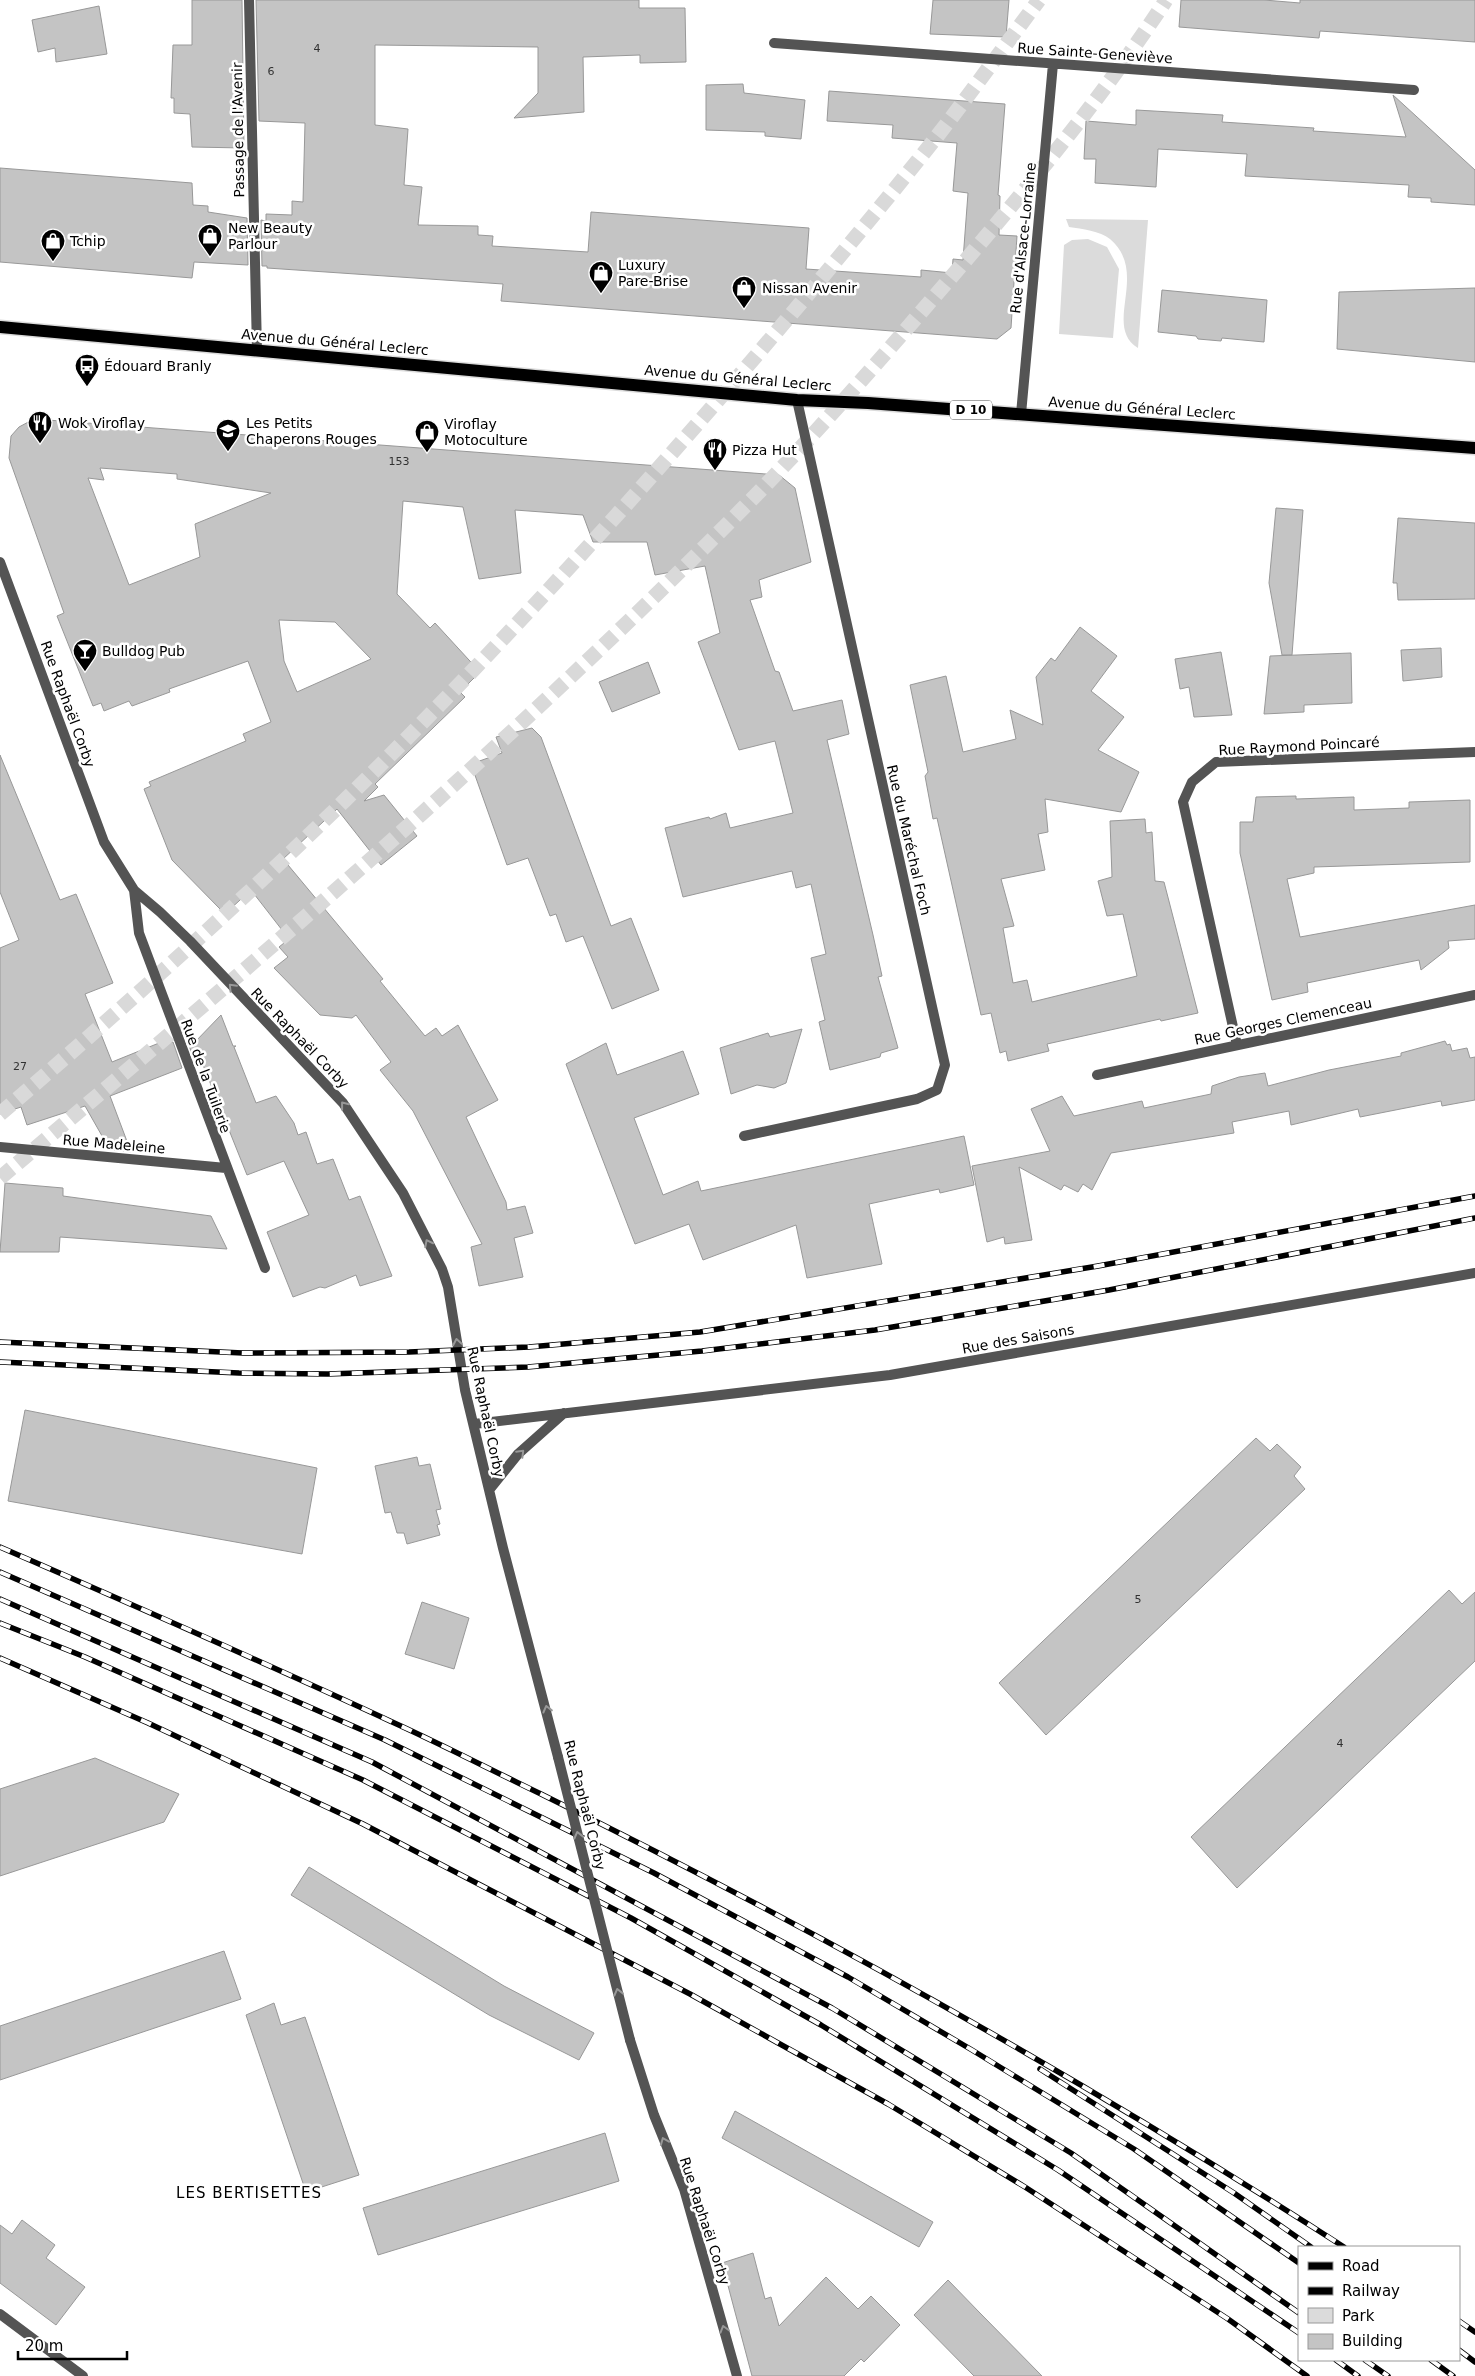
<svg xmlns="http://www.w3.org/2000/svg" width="1475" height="2376" font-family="'DejaVu Sans',sans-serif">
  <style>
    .green { fill: #dbdbdb }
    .building { fill: #c4c4c4; stroke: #989898; fill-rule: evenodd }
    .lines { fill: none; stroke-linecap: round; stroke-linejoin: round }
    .motorway-tunnel { stroke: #d9d9d9; stroke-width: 15; stroke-dasharray: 15 8; stroke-linecap: butt }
    .primary-casing { stroke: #dbdbdb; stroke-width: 15 }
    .pedestrian { stroke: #545454; stroke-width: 10 }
    .minor { stroke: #545454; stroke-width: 10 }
    .tertiary { stroke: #545454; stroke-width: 10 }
    .primary { stroke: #000; stroke-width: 12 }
    .rail-casing { stroke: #000; stroke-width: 5.5 }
    .rail { stroke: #fff; stroke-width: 4; stroke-dasharray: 11; stroke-linecap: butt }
    .minor-bridge { stroke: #545454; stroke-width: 10 }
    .oneway { stroke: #989898 }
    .labels { text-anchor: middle; stroke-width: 5; stroke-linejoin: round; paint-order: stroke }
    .number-label { font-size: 11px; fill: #313131 }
    .shield { fill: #fff; stroke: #4c4c4c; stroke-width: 1 }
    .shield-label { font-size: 12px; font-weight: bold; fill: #000 }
    .street-label { font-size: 14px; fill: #000; stroke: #fff }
    .poi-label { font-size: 14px; fill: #000; stroke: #fff; text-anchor: start }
    .neighbourhood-label { font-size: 15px; letter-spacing: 1px; fill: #000; stroke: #fff }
  </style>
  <rect width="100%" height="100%" fill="#fff"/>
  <!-- green -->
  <path class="green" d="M 1066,219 L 1148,220 L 1138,348 C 1102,326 1150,273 1110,239 C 1100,231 1082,229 1069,227 Z
    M 1088,239 L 1107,247 L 1119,269 L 1113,338 L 1059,334 L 1064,245 L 1072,240 Z"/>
  <!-- building -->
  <path class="building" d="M 192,0 L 242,0 L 244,148 L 192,147 L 190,114 L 174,113 L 174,98 L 171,98 L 173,45 L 192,45 Z
    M 256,0 L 639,0 L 639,8 L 685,8 L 686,62 L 640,63 L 640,55 L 583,57 L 584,112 L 514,118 L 538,93 L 538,47 L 375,45 L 375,125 L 408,129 L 404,185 L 422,187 L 418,225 L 478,226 L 478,235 L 493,236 L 492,246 L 588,252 L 591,212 L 809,228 L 806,269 L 921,277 L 921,270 L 952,273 L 953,259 L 963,260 L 968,193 L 953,191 L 957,143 L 892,138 L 893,125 L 827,121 L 829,91 L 1005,104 L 998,195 L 1000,196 L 999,235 L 1017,236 L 1011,328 L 997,339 L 695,316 L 501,301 L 503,284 L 267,268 L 267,266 L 262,266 L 261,220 L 266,221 L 266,214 L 292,215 L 292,201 L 303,202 L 305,123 L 259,121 Z
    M 933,0 L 1009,0 L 1006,37 L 930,34 Z
    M 1181,0 L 1264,0 L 1300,3 L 1300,0 L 1475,0 L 1475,42 L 1320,31 L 1319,38 L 1179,27 Z
    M 99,6 L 107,54 L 56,62 L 55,48 L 38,52 L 32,20 Z
    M 743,84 L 744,93 L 805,100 L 801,139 L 765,136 L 765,132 L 706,130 L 706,85 Z
    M 1393,95 L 1475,170 L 1475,205 L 1431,202 L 1431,198 L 1408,197 L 1409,185 L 1245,176 L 1247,154 L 1158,149 L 1156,187 L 1095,183 L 1096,159 L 1084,159 L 1086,121 L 1136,125 L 1136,110 L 1223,115 L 1222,122 L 1314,128 L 1313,131 L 1406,137 Z
    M 0,168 L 192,183 L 193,205 L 208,206 L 208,212 L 247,218 L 248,265 L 194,262 L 192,278 L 0,262 Z
    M 1475,288 L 1475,362 L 1337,349 L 1339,292 Z
    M 1162,290 L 1267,300 L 1264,342 L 1222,338 L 1221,341 L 1198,339 L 1196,336 L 1158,332 Z
    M 34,419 L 779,475 L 795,488 L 811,562 L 759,580 L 762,597 L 750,600 L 775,671 L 779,672 L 793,711 L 842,700 L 849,734 L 827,740 L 873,935 L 882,976 L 878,977 L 898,1048 L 881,1053 L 880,1057 L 830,1070 L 819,1022 L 825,1020 L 811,958 L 826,954 L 811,884 L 796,888 L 792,871 L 683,897 L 665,828 L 709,817 L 710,819 L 726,813 L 730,828 L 793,813 L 775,741 L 739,750 L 698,642 L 720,633 L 705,566 L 655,575 L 647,542 L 593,542 L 583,515 L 515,510 L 521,573 L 479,579 L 463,507 L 403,501 L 397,594 L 430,628 L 435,623 L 480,672 L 460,692 L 465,697 L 375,784 L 378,787 L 364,801 L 384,795 L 417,836 L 381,865 L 337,809 L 283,859 L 383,979 L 380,981 L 425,1036 L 436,1028 L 442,1036 L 458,1025 L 498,1100 L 466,1117 L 506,1202 L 507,1210 L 525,1206 L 533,1233 L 514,1238 L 523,1277 L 479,1286 L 471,1247 L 482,1244 L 413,1111 L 380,1070 L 391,1062 L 356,1015 L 352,1018 L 320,1015 L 274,968 L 288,957 L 279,947 L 289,939 L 251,890 L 228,911 L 223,906 L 220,909 L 172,860 L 144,789 L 151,786 L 149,782 L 246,741 L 243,734 L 271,722 L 248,661 L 169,689 L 170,692 L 132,706 L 129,701 L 104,711 L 101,703 L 93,706 L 57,616 L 64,613 L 9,458 L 11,436 L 19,427 ZM 100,468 L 177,474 L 177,479 L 271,493 L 195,524 L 200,557 L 129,585 L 88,478 L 104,480 ZM 279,620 L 335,622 L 371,659 L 297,692 L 284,661 Z
    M 1276,508 L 1303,510 L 1292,655 L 1282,655 L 1269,583 Z
    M 1398,518 L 1475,523 L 1475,599 L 1398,600 L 1397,583 L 1393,583 Z
    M 1080,627 L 1117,656 L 1091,691 L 1124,717 L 1098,750 L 1139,772 L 1121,812 L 1045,799 L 1048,832 L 1038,834 L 1045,870 L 1001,879 L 1014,926 L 1003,928 L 1013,983 L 1027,980 L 1032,1002 L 1137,976 L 1123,914 L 1107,916 L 1098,881 L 1112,877 L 1110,821 L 1145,819 L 1146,833 L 1152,832 L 1155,881 L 1164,882 L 1198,1013 L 1161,1021 L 1160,1019 L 1047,1044 L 1049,1051 L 1008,1061 L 1006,1051 L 1000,1053 L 991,1013 L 981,1015 L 937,818 L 933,819 L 925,776 L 928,772 L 910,685 L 946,676 L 963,752 L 1016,739 L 1010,710 L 1043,725 L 1036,677 L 1051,658 L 1055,661 Z
    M 1441,648 L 1442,677 L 1403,681 L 1401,650 Z
    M 1221,652 L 1232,715 L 1194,717 L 1189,687 L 1180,689 L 1175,659 Z
    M 1351,653 L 1352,703 L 1304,705 L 1304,712 L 1264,714 L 1270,656 Z
    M 648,662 L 660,693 L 612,712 L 599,682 Z
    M 532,728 L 541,737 L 611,926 L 631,918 L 659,990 L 612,1009 L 583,936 L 566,942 L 556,914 L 550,916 L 528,858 L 507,865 L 471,764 L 502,753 L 496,737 Z
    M 0,755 L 60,900 L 76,894 L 113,983 L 85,994 L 112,1062 L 164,1041 L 173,1042 L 182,1068 L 110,1096 L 131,1152 L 110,1150 L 85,1106 L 27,1125 L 21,1107 L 0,1114 L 0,948 L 19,940 L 0,892 Z
    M 1296,796 L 1296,799 L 1354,797 L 1354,810 L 1409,808 L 1409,802 L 1470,800 L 1470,862 L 1314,867 L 1314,873 L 1287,879 L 1300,937 L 1475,905 L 1475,939 L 1448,941 L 1449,948 L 1421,970 L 1419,960 L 1307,983 L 1308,992 L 1272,1000 L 1240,853 L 1240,822 L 1253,822 L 1256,797 Z
    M 221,1015 L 233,1046 L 236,1046 L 234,1047 L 256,1103 L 276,1096 L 294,1123 L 298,1135 L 306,1132 L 317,1164 L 333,1159 L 349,1200 L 360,1196 L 392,1276 L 360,1286 L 356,1275 L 325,1288 L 320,1287 L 293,1297 L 267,1232 L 309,1215 L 284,1161 L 247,1175 L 201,1060 L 195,1062 L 188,1043 L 194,1043 Z
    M 802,1029 L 786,1083 L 774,1088 L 757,1085 L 731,1094 L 720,1048 L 768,1033 L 770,1037 Z
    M 1445,1041 L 1447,1045 L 1450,1044 L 1452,1051 L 1467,1048 L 1470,1058 L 1475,1057 L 1475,1100 L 1442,1106 L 1441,1101 L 1360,1117 L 1358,1109 L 1291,1125 L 1289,1111 L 1232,1122 L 1234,1133 L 1111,1153 L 1092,1190 L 1083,1184 L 1078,1192 L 1064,1185 L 1061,1190 L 1019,1167 L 1032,1240 L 1005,1244 L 1004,1237 L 987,1242 L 972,1166 L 1050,1151 L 1031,1109 L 1062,1096 L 1074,1116 L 1142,1101 L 1144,1108 L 1211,1094 L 1212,1086 L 1239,1077 L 1265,1073 L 1268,1086 L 1329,1070 L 1401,1056 L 1401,1053 Z
    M 606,1043 L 617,1075 L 683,1051 L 699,1094 L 634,1118 L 663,1195 L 698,1181 L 701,1191 L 964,1136 L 974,1185 L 940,1193 L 939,1189 L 869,1204 L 882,1264 L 807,1278 L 796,1225 L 703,1260 L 689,1224 L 635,1244 L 566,1064 Z
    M 5,1183 L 63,1188 L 63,1196 L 211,1216 L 227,1249 L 60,1237 L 59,1252 L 0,1252 Z
    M 25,1410 L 317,1468 L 302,1554 L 8,1501 Z
    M 1256,1438 L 1270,1451 L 1277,1444 L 1301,1467 L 1294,1476 L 1305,1489 L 1046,1735 L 999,1683 Z
    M 417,1457 L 419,1466 L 430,1464 L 441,1509 L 436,1510 L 440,1524 L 437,1525 L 440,1535 L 407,1544 L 404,1533 L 397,1533 L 391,1512 L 385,1513 L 375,1466 Z
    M 1449,1590 L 1462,1604 L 1475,1592 L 1475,1661 L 1237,1888 L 1191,1837 Z
    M 422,1602 L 469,1618 L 454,1669 L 405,1654 Z
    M 95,1758 L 179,1794 L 164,1822 L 0,1876 L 0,1789 Z
    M 309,1867 L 504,1986 L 594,2033 L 579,2060 L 489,2015 L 291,1895 Z
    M 224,1951 L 241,1999 L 0,2080 L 0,2026 Z
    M 274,2003 L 281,2025 L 305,2017 L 359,2175 L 306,2192 L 246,2015 Z
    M 735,2111 L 933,2222 L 919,2247 L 722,2138 Z
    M 605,2133 L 619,2181 L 378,2255 L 363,2208 Z
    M 22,2220 L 55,2245 L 46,2258 L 85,2287 L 56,2325 L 0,2283 L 0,2225 L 12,2234 Z
    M 753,2253 L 765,2299 L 771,2297 L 779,2326 L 826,2277 L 858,2309 L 871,2296 L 900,2325 L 864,2362 L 861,2359 L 844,2376 L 752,2376 L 722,2263 Z
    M 948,2280 L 980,2313 L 1042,2376 L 974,2376 L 914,2315 Z"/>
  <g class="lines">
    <!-- motorway-tunnel -->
    <path class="motorway-tunnel" d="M 0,1114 C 114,1016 227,915 335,810 C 543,606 736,386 919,159 C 961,107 999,53 1039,0
      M 0,1178 C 260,959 519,737 756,495 C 818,431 877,363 935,296 C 1016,202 1098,104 1166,0"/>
    <defs>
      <path id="primary" d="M 0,327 L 797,400 L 868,403 L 1475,448"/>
    </defs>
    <!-- primary casing -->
    <use href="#primary" class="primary-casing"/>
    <!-- pedestrian -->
    <path class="pedestrian" d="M 249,0 L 257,350"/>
    <!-- minor -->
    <path class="minor" d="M 774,43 L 1414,90
      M 1021,414 L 1053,64
      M 0,562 L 104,842 L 134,890 L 160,912 L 190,941 L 343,1103 L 403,1193 L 442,1269 L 448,1287 L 465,1390 L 503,1548 L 558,1757
      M 134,890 L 139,933 L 265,1268
      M 1237,1045 L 1183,802 L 1192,782 L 1216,762 L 1475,752
      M 1097,1075 L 1475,995
      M 744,1136 L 917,1099 L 937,1090 L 945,1065 L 797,400
      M 0,1147 L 226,1168
      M 474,1424 L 890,1375 L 1475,1273
      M 489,1490 L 518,1454 L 564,1413
      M 630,2040 L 654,2115 L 684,2189 L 737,2376"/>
    <!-- tertiary -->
    <path class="tertiary" d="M 0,2314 L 83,2376"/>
    <!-- primary -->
    <use href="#primary" class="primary"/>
    <defs>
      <path id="rail" d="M 0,1342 L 243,1353 L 409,1352 L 529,1347 L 700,1332 L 1098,1266 L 1475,1196
        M 0,1362 L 239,1373 L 328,1374 L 528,1367 L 702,1351 L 875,1330 L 1109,1290 L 1475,1218
        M 0,1547 C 131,1604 261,1661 390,1721 C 441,1744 491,1770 541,1794 C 817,1930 1086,2081 1344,2247
        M 0,1572 L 385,1740 L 654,1873 L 848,1977 L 972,2050 L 1134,2149 L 1299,2263
        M 0,1599 L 372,1762 L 832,2008 L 1071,2153 L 1299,2313
        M 0,1623 L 85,1657 L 363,1780 L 631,1918 L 821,2025 L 1058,2170 L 1299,2333
        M 0,1658 L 148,1723 L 363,1824 L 690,1994 L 888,2104 L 1025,2187 L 1228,2319 L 1307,2376
        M 1040,2069 L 1234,2193 L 1311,2247
        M 1459,2321 L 1475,2332
        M 1459,2350 L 1475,2362
        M 1336,2360 L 1358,2376
        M 1365,2360 L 1388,2376
        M 1431,2360 L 1453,2376"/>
    </defs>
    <!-- rail casing -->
    <use href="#rail" class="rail-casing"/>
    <!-- rail -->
    <use href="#rail" class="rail"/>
    <!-- minor-bridge -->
    <path class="minor-bridge" d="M 558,1757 L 630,2040"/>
  </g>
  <!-- one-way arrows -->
  <defs><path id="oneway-chevron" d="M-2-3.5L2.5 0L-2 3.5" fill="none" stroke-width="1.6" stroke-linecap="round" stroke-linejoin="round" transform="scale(1.25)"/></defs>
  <g class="oneway">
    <use href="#oneway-chevron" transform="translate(232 987) rotate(-134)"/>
    <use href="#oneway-chevron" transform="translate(344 1105) rotate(-128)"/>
    <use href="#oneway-chevron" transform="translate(428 1243) rotate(-117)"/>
    <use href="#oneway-chevron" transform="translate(457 1342) rotate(-100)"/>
    <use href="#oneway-chevron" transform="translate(521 1453) rotate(-45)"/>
    <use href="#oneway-chevron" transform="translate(547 1709) rotate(-104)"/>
    <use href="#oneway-chevron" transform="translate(578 1835) rotate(-104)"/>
    <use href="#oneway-chevron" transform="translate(618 1992) rotate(-104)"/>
    <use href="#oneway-chevron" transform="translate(664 2141) rotate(-112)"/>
    <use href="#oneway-chevron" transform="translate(724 2329) rotate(-106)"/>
  </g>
  <!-- icons -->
  <defs>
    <symbol id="shop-pin" viewBox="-11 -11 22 30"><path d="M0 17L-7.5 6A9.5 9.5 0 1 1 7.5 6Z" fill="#000" stroke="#fff"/><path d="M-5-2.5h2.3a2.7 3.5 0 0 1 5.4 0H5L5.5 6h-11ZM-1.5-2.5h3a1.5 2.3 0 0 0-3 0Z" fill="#fff"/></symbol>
    <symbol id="bus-pin" viewBox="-11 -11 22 30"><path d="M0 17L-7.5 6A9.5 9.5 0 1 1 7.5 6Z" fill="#000" stroke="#fff"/><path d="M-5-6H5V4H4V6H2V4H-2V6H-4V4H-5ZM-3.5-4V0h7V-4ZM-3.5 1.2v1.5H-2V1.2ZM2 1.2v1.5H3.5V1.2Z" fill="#fff"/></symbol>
    <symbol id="restaurant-pin" viewBox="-11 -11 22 30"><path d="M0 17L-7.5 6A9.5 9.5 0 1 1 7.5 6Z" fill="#000" stroke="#fff"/><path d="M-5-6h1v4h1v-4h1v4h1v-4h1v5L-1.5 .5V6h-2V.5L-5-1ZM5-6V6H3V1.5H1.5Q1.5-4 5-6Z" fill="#fff"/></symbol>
    <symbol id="school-pin" viewBox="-11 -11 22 30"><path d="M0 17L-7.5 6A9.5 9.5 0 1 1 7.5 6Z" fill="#000" stroke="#fff"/><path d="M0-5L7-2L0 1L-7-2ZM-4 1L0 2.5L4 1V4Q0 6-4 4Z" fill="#fff"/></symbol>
    <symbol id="bar-pin" viewBox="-11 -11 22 30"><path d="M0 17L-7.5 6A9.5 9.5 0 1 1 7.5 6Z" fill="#000" stroke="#fff"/><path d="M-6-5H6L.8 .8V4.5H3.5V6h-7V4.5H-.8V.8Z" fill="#fff"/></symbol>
  </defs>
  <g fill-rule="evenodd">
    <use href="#shop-pin" x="196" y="222" width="28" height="38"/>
    <use href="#shop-pin" x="39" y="227" width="28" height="38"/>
    <use href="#shop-pin" x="587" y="259" width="28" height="38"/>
    <use href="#shop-pin" x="730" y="274" width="28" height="38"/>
    <use href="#bus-pin" x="73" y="352" width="28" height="38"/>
    <use href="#restaurant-pin" x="26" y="409" width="28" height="38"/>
    <use href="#school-pin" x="214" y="417" width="28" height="38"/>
    <use href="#shop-pin" x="413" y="418" width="28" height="38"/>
    <use href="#restaurant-pin" x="701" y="436" width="28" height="38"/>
    <use href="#bar-pin" x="71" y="637" width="28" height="38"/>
  </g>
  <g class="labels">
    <!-- number labels -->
    <g class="number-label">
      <text x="317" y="52">4</text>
      <text x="271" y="75">6</text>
      <text x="399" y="465">153</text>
      <text x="20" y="1070">27</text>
      <text x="1138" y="1603">5</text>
      <text x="1340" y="1747">4</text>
    </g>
    <!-- shield labels -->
    <rect class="shield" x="950" y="400.5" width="42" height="19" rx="4"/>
    <g class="shield-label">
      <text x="971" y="414">D 10</text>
    </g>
    <!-- street labels -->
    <g class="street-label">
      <text transform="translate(1095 53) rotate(4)" y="5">Rue Sainte-Geneviève</text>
      <text transform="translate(238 130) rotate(-91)" y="5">Passage de l'Avenir</text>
      <text transform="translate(1023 238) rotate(-84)" y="5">Rue d'Alsace-Lorraine</text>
      <text transform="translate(335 342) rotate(5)" y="5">Avenue du Général Leclerc</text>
      <text transform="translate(738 378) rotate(5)" y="5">Avenue du Général Leclerc</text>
      <text transform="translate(1142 408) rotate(4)" y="5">Avenue du Général Leclerc</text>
      <text transform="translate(68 704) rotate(70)" y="5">Rue Raphaël Corby</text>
      <text transform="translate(1299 746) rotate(-3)" y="5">Rue Raymond Poincaré</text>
      <text transform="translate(909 840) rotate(77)" y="5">Rue du Maréchal Foch</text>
      <text transform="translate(1283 1021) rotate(-12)" y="5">Rue Georges Clemenceau</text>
      <text transform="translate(300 1038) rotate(46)" y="5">Rue Raphaël Corby</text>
      <text transform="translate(206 1076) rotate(70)" y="5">Rue de la Tuilerie</text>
      <text transform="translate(114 1144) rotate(5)" y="5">Rue Madeleine</text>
      <text transform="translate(1018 1339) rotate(-10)" y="5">Rue des Saisons</text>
      <text transform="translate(486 1412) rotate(78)" y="5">Rue Raphaël Corby</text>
      <text transform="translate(585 1805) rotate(76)" y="5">Rue Raphaël Corby</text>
      <text transform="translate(705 2221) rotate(72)" y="5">Rue Raphaël Corby</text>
    </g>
    <!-- poi labels -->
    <g class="poi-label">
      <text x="228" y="233">New Beauty<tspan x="228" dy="16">Parlour</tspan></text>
      <text x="70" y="246">Tchip</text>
      <text x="618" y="270">Luxury<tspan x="618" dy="16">Pare-Brise</tspan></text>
      <text x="762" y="293">Nissan Avenir</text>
      <text x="104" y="371">Édouard Branly</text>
      <text x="58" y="428">Wok Viroflay</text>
      <text x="246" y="428">Les Petits<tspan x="246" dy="16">Chaperons Rouges</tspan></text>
      <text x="444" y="429">Viroflay<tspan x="444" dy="16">Motoculture</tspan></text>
      <text x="732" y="455">Pizza Hut</text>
      <text x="102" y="656">Bulldog Pub</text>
    </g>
    <!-- neighbourhood labels -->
    <g class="neighbourhood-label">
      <text x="249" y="2198">LES BERTISETTES</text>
    </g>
  </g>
  <!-- legend -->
  <rect x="1298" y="2246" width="162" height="115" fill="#ffffff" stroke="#999999"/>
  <rect x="1308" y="2262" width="25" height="8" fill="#000000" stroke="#999999"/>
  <text x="1342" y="2271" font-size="15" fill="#000000">Road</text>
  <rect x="1308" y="2287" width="25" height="8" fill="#000000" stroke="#999999"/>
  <text x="1342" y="2296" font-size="15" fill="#000000">Railway</text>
  <rect x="1308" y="2308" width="25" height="15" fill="#dbdbdb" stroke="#999999"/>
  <text x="1342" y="2321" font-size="15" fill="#000000">Park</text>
  <rect x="1308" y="2334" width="25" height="15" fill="#c4c4c4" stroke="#999999"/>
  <text x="1342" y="2346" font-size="15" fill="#000000">Building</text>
  <!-- scale -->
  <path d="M18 2351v8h109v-8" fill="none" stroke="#000000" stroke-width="2.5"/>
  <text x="25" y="2351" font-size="15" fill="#000000" stroke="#ffffff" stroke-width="4" paint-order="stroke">20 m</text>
</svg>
